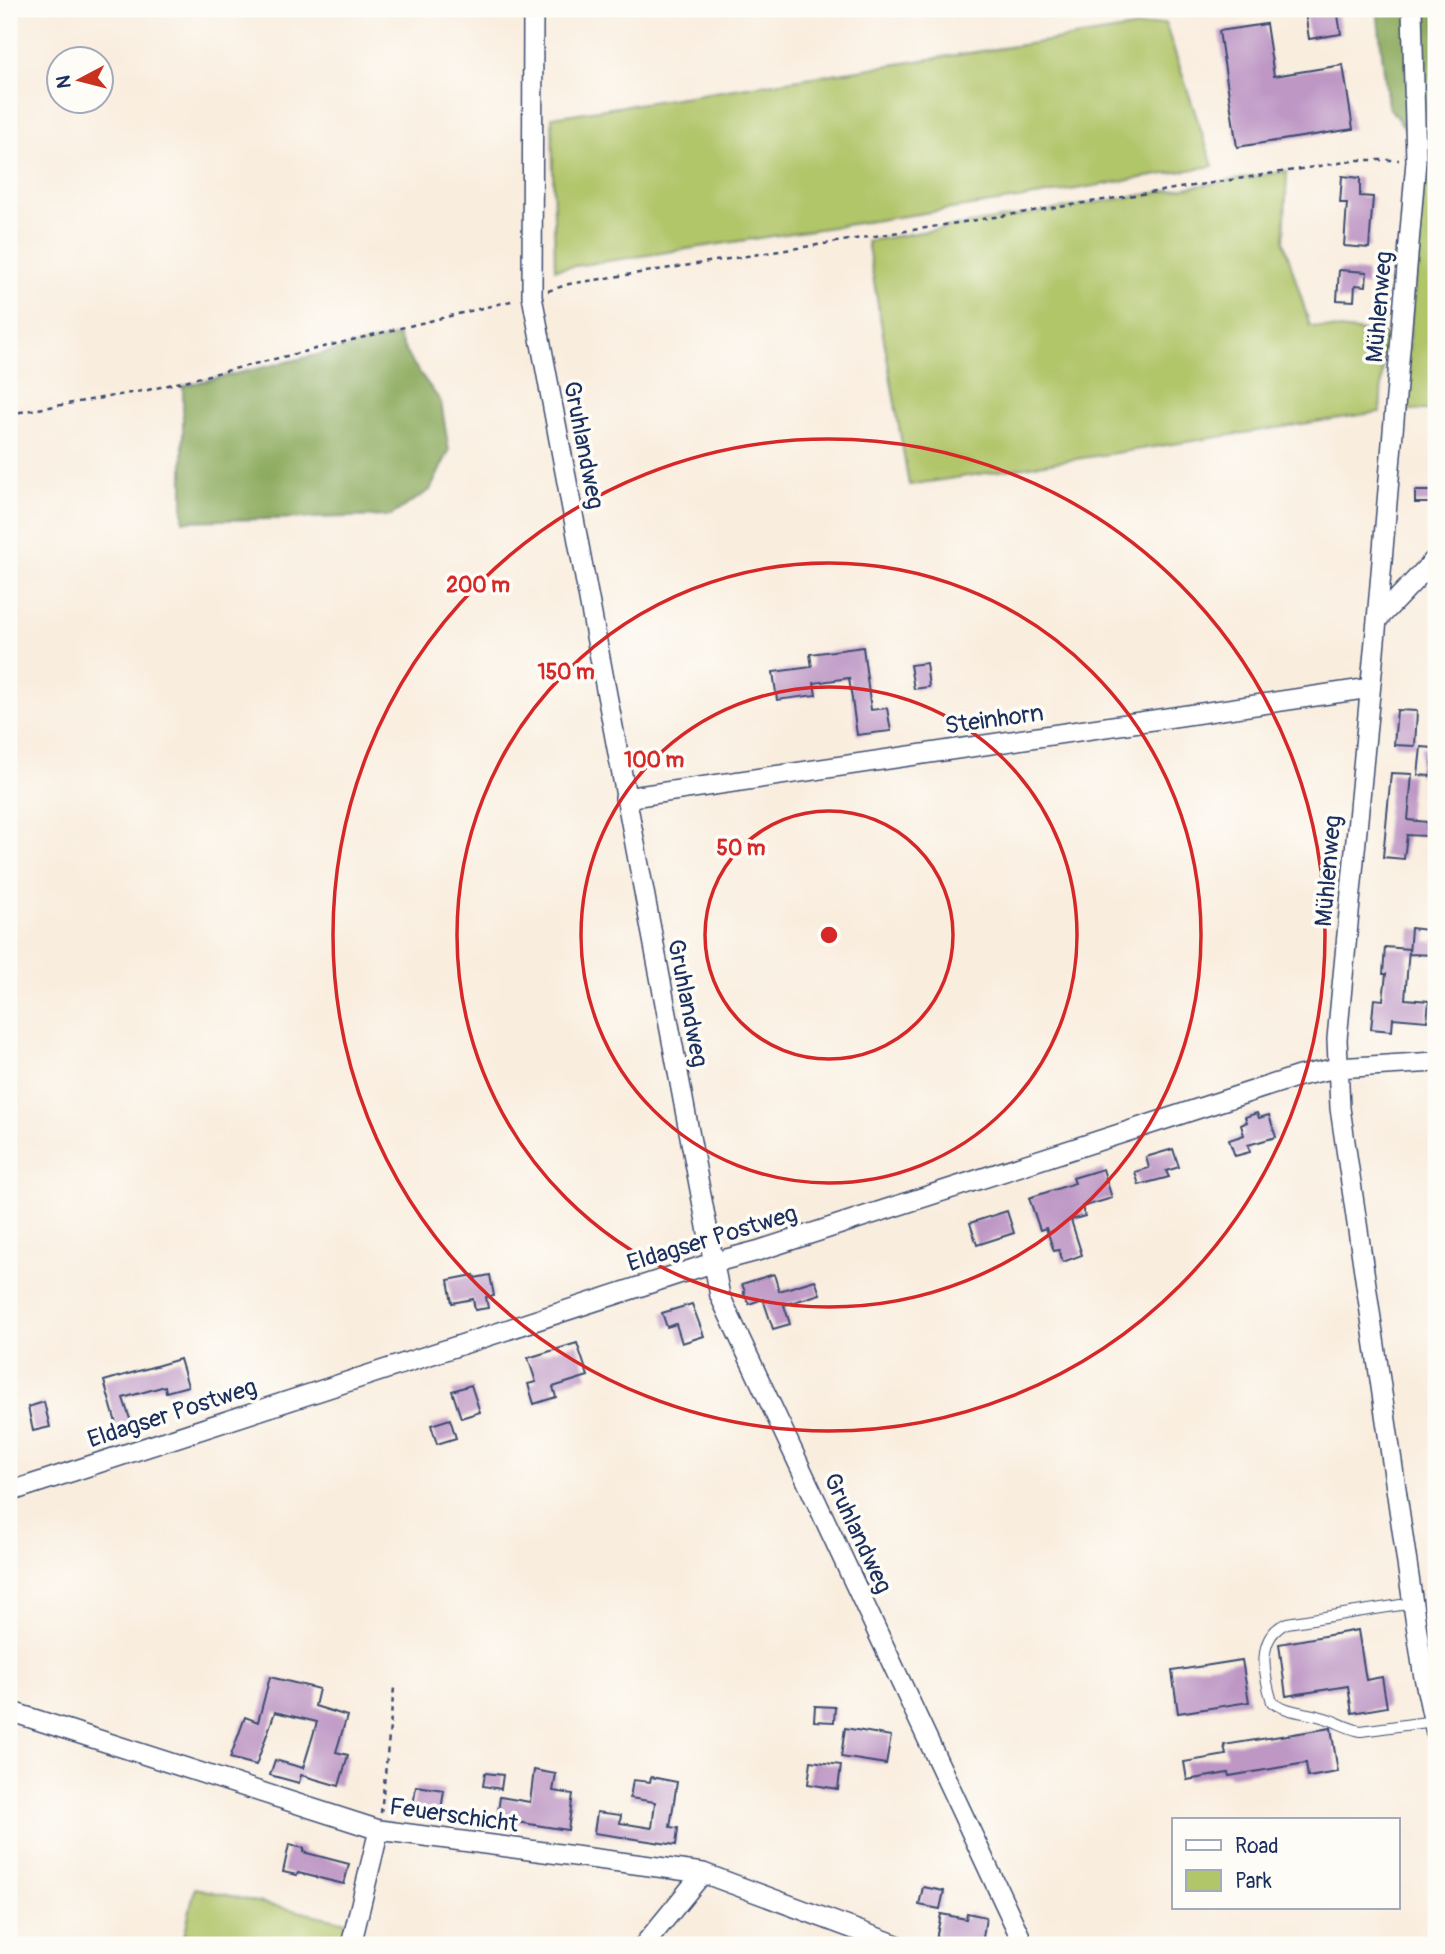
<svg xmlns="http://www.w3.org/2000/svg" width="1445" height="1954" font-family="Pangolin,sans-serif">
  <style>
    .green { fill: #b1c569; stroke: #667a64; stroke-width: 2 }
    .forest { fill: #8caa5d; stroke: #546c5e; stroke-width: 2 }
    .building { fill: #be97c5 }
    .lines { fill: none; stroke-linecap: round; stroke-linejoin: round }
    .lane-casing { stroke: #3c4c71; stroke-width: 12 }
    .street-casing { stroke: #3c4c71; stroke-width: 22 }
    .path { stroke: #3c4c71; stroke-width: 2.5; stroke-dasharray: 5 5; stroke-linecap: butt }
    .lane { stroke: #fff; stroke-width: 10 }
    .street { stroke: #fff; stroke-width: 19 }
    .ring { fill: none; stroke: #d62828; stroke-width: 3.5 }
    .labels { text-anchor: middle; stroke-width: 7; stroke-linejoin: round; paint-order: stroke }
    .street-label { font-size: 24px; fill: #1b2f5e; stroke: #fdfcf7 }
    .centre { fill: #d62828; stroke: #fdfcf7; stroke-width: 3.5 }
    .ring-label { font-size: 21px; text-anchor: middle; font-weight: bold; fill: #d62828; stroke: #fdfcf7; stroke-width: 7; stroke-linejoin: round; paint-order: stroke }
  </style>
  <rect width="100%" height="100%" fill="#fdfcf7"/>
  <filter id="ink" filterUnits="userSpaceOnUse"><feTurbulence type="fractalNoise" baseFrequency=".0143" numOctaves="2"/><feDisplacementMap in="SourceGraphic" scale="14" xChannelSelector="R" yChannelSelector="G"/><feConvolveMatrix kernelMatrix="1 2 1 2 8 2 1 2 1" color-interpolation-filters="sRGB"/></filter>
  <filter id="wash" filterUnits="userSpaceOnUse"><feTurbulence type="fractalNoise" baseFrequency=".00686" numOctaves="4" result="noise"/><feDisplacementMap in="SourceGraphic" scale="28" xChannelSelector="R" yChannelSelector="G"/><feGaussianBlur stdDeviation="1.57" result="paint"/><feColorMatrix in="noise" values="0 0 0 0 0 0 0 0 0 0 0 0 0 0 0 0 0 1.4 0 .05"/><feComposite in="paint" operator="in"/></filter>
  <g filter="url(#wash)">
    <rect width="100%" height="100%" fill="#f9edde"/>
    <!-- green -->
    <path class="green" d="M 1165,23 L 1213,166 L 1017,199 L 555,269 L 552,117 Z
      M 1427,146 L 1436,147 L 1436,410 L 1403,410 Z
      M 1287,171 L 1284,242 L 1310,326 L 1385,334 L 1380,412 L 909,485 L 867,241 Z
      M 195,1888 L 347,1922 L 342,1945 L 182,1945 Z"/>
    <!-- forest -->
    <path class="forest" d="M 1377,9 L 1407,9 L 1411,136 L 1388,106 Z
      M 1421,9 L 1436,9 L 1436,147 L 1427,146 Z
      M 398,336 L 409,358 L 441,402 L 449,451 L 430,490 L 390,516 L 183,521 L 183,386 Z"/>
    <g id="blocks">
      <!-- building -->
      <path class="building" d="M 1325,9 L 1337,9 L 1341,34 L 1309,39 L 1305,12 Z
        M 1266,24 L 1274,76 L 1343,65 L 1353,129 L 1237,147 L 1219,31 Z
        M 1342,176 L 1360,178 L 1360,196 L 1373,197 L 1369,248 L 1344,246 L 1347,203 L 1340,203 Z
        M 1339,270 L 1367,272 L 1366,286 L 1355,285 L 1354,301 L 1337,300 Z
        M 1415,491 L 1436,491 L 1436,503 L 1415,503 Z
        M 863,647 L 871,710 L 887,708 L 891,731 L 857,735 L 849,678 L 814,683 L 816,695 L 777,700 L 773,672 L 812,667 L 810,654 Z
        M 926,663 L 929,687 L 914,689 L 910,665 Z
        M 1397,710 L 1417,711 L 1415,746 L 1394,745 Z
        M 1421,747 L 1434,748 L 1431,776 L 1418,775 Z
        M 1391,773 L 1412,774 L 1408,820 L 1427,822 L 1426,836 L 1407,835 L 1404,859 L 1383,857 Z
        M 1411,928 L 1427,930 L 1426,941 L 1436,942 L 1436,955 L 1409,954 Z
        M 1385,947 L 1409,949 L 1405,999 L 1429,1001 L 1427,1021 L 1393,1018 L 1392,1031 L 1371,1029 L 1374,999 L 1383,1000 L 1386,974 L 1383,974 Z
        M 1257,1113 L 1259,1118 L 1269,1115 L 1276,1137 L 1248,1145 L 1250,1152 L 1235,1156 L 1229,1140 L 1244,1135 L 1241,1125 L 1247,1122 L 1245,1117 Z
        M 1173,1149 L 1179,1167 L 1166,1171 L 1169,1177 L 1139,1185 L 1135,1172 L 1149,1168 L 1146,1157 Z
        M 1103,1169 L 1112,1198 L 1082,1207 L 1085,1216 L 1071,1220 L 1082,1255 L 1063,1262 L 1059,1250 L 1054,1251 L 1046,1228 L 1040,1230 L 1029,1198 L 1075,1183 L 1073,1178 Z
        M 1007,1211 L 1014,1233 L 977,1245 L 970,1223 Z
        M 774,1274 L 779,1291 L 815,1280 L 820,1294 L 784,1305 L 790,1324 L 773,1329 L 763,1299 L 749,1304 L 743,1292 L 745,1292 L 742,1284 Z
        M 474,1275 L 475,1278 L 490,1275 L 494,1296 L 486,1297 L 488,1308 L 475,1310 L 473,1299 L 452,1303 L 448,1280 Z
        M 692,1304 L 704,1336 L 682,1343 L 676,1324 L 667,1327 L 662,1313 Z
        M 577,1343 L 588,1376 L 553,1387 L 556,1397 L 534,1404 L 528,1384 L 536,1382 L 528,1358 Z
        M 180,1359 L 188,1386 L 166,1392 L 165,1386 L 123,1398 L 132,1425 L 118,1430 L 104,1381 Z
        M 471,1385 L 480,1412 L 461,1418 L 452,1391 Z
        M 44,1402 L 50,1427 L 33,1431 L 28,1407 Z
        M 450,1419 L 456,1438 L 437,1444 L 431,1425 Z
        M 1358,1630 L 1366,1680 L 1382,1677 L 1387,1707 L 1352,1713 L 1348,1686 L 1286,1696 L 1279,1644 Z
        M 1242,1660 L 1249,1702 L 1178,1713 L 1172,1671 Z
        M 270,1677 L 319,1689 L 315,1706 L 347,1716 L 336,1752 L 348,1755 L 339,1786 L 301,1775 L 299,1783 L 270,1775 L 275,1760 L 303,1768 L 317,1722 L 275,1712 L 256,1765 L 230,1758 L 245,1717 L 258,1722 Z
        M 815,1706 L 835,1707 L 834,1722 L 814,1721 Z
        M 845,1728 L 891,1736 L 886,1764 L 841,1757 Z
        M 1331,1728 L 1338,1772 L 1308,1777 L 1306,1763 L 1229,1776 L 1228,1773 L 1187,1780 L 1184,1762 L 1226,1755 L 1224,1745 Z
        M 811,1761 L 841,1765 L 838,1789 L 808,1784 Z
        M 534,1770 L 556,1774 L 553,1791 L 573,1794 L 568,1830 L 497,1819 L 500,1797 L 530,1802 Z
        M 485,1773 L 503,1775 L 501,1789 L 483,1786 Z
        M 651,1777 L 677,1782 L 670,1827 L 678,1828 L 676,1845 L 594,1833 L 597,1812 L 621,1815 L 620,1823 L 652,1828 L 655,1802 L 630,1798 L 633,1780 L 650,1782 Z
        M 416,1786 L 444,1790 L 441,1811 L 413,1807 Z
        M 289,1845 L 304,1848 L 303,1852 L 349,1864 L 344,1884 L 298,1873 L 297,1875 L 283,1872 Z
        M 923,1887 L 944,1891 L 940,1909 L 919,1905 Z
        M 967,1913 L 986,1917 L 982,1945 L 961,1945 L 936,1939 L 941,1914 L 966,1919 Z"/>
    </g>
  </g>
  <g filter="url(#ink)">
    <use href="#blocks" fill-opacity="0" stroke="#3c4c71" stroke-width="2"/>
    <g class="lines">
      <defs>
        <path id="lane" d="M 1413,1603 L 1287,1623 C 1255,1637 1264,1675 1272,1702 C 1289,1713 1307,1712 1325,1718 C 1338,1722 1348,1729 1361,1731 L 1434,1721"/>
        <path id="street" d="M 533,9 L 532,296 L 720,1296 L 1024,1945
          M 1412,9 L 1416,161 L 1377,620 L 1337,1039 L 1340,1108 L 1423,1672 L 1436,1733
          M 1377,620 L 1436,558
          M 625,798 L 1370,688
          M 9,1492 L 712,1263 L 757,1251 L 1299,1076 L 1337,1068 L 1436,1062
          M 9,1711 L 379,1830 L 703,1873 L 897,1945
          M 351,1945 L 379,1830
          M 644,1945 L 703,1873"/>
      </defs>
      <!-- lane casing -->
      <use href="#lane" class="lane-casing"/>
      <!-- street casing -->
      <use href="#street" class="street-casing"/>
      <!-- path -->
      <path class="path" d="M 548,291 L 569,284 L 1358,160 L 1399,160
        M 9,414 L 148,390 L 515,300
        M 381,1813 L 394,1688"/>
      <!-- lane -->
      <use href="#lane" class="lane"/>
      <!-- street -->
      <use href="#street" class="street"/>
    </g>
  </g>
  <!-- distance rings -->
  <g class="ring">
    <circle cx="829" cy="935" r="124"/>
    <circle cx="829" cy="935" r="248"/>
    <circle cx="829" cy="935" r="372"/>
    <circle cx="829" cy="935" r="496"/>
  </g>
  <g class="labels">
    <!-- street labels -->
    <g class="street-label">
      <text transform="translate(1379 307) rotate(-85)" y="8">Mühlenweg</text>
      <text transform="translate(584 445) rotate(79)" y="8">Gruhlandweg</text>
      <text transform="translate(994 719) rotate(-8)" y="8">Steinhorn</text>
      <text transform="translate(1328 871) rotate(-85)" y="8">Mühlenweg</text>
      <text transform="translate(688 1003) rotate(79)" y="8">Gruhlandweg</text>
      <text transform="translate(712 1238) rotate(-17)" y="8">Eldagser Postweg</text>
      <text transform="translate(172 1413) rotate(-18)" y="8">Eldagser Postweg</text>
      <text transform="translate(858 1533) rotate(65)" y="8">Gruhlandweg</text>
      <text transform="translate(454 1815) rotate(8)" y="8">Feuerschicht</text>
    </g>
  </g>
  <circle cx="829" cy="935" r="10" class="centre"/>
  <g class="ring-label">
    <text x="478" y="592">200 m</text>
    <text x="566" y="679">150 m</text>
    <text x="654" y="767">100 m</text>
    <text x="741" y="855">50 m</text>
  </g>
  <!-- margin -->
  <rect width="1445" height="1954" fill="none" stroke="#fdfcf7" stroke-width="35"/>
  <!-- legend -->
  <rect x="1172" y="1818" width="228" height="91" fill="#fdfcf7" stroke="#a3aaba" stroke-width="2"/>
  <rect x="1186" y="1840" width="35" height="10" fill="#ffffff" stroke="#a3aaba" stroke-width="2"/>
  <text x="1235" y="1853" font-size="21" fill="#1b2f5e">Road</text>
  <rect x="1186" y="1870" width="35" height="21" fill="#b1c569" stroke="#a3aaba" stroke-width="2"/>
  <text x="1235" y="1888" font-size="21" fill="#1b2f5e">Park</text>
  <!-- north arrow -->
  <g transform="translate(80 80) rotate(263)"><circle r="33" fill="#fdfcf7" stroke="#a3aaba" stroke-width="2"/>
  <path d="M0-5L12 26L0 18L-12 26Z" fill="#c8321e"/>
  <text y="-10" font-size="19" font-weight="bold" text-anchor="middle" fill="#1b2f5e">N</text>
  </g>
</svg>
